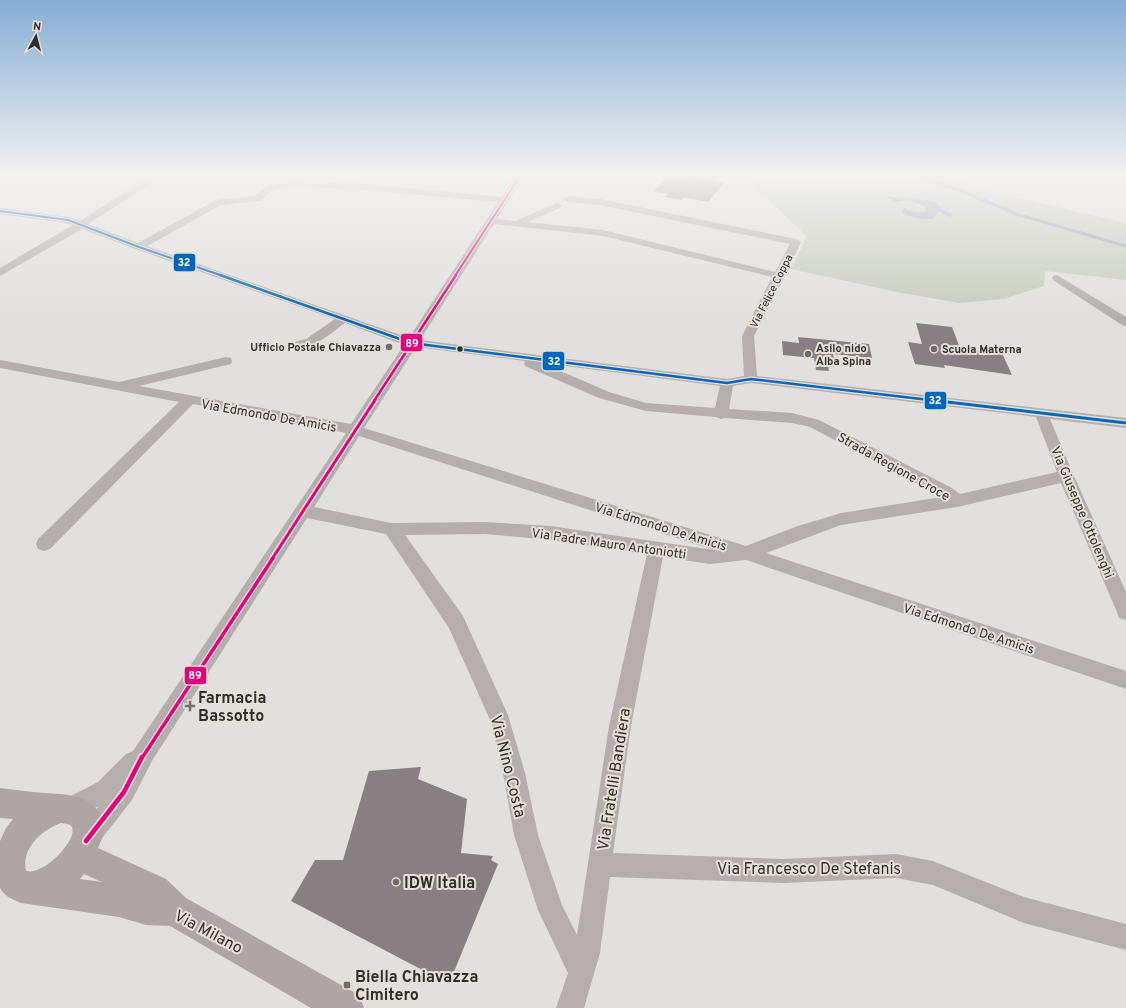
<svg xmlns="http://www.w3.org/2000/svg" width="1126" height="1008" font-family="Overpass,sans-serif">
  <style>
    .green { fill: #c6ccbe }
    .water { fill: #97a2b8 }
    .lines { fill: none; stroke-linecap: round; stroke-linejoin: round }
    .stream { stroke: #97a2b8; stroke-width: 3 }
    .building { fill: #878082 }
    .minor { fill: #b4aead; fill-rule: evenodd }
    .major { fill: #ada6a5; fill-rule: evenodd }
    .bus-1-far2-casing { stroke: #e6e1d8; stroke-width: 4 }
    .bus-1-far1-casing { stroke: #e6e1d8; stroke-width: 5 }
    .bus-1-casing { stroke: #e6e1d8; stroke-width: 6 }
    .bus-2-far4-casing { stroke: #e6e1d8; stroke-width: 4 }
    .bus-2-far3-casing { stroke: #e6e1d8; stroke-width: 5 }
    .bus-2-far2-casing { stroke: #e6e1d8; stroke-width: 6 }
    .bus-2-far1-casing { stroke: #e6e1d8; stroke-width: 6 }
    .bus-2-casing { stroke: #e6e1d8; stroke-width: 8 }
    .bus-1-far2 { stroke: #0065bd; stroke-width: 2 }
    .bus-1-far1 { stroke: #0065bd; stroke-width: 2.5 }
    .bus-1 { stroke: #0065bd; stroke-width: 3 }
    .bus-2-far4 { stroke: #e5007d; stroke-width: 2 }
    .bus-2-far3 { stroke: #e5007d; stroke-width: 2.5 }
    .bus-2-far2 { stroke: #e5007d; stroke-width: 3 }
    .bus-2-far1 { stroke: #e5007d; stroke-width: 3.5 }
    .bus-2 { stroke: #e5007d; stroke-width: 4.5 }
    .poi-dot { fill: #6e6c69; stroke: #e6e1d8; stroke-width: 1.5 }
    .bus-dot { fill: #302e2b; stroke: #e6e1d8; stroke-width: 1.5 }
    .labels { text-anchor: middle; stroke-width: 4; stroke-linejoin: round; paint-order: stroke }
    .far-street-label { font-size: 11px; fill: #302e2b; stroke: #e6e1d8 }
    .far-poi-label { font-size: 11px; font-weight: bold; fill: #302e2b; stroke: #e6e1d8; text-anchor: start }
    .street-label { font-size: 13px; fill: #302e2b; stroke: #e6e1d8 }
    .near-poi-label { font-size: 16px; font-weight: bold; fill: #302e2b; stroke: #e6e1d8; text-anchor: start }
    .near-street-label { font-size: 16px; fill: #302e2b; stroke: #e6e1d8 }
    .line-badge { stroke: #e6e1d8; stroke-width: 1.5 }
    .badge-label { font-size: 11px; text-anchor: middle; font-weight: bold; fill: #fff }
  </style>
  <rect width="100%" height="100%" fill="#e2e0dc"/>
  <!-- green -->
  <path class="green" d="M 756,176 L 938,176 L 992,192 L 1126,223 L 1126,280 L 1045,271 L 1044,286 L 1004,299 L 959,303 L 897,292 L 791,269 L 807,236 L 754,187 Z"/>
  <!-- water -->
  <path class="water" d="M 884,196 L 927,200 L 936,203 L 942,209 L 954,216 L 950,217 L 939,212 L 932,219 C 921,219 911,218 902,212 L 904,208 C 911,212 919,214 926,211 L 926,207 L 908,200 L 895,202 Z"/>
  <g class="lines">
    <!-- stream -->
    <path class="stream" d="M 917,176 L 962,191 L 1016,214 L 1126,246"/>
  </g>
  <!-- building -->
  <path class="building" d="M 668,176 L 682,179 L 684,176 L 692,176 L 724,183 L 708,202 L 684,197 L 681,200 L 665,197 L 668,194 L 654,191 Z
    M 916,323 L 952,327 L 960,348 L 1002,353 L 1012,375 L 944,365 L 945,368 L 915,364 L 908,342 L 922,344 Z
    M 798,337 L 869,344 L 872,358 L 833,354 L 836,367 L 828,366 L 829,371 L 816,370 L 814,358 L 783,355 L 782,341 L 799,343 Z
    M 421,767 L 418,779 L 467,799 L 461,853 L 493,856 L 491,860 L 498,864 L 449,984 L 291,901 L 315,860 L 343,860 L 369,771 Z"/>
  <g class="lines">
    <!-- minor -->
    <path class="minor" d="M 119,176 L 135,176 L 144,179 L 148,176 L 154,176 L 155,178 L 146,187 L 88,224 L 138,243 L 216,200 L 255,196 L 267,186 L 289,182 L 298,176 L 304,176 L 305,178 L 301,182 L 366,184 L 502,197 L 515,176 L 524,176 L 497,219 L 515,221 L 557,203 L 560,204 L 562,206 L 560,208 L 528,222 L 603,230 L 775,272 L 790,244 L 600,205 L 568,202 L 563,199 L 568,196 L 600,199 L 796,239 L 801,242 L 785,276 L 754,336 L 757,376 L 1126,418 L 1126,428 L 1050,419 L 1074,476 L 1126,592 L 1126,620 L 1119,618 L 1117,612 L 1061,483 L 957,507 L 841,525 L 766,553 L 1126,671 L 1126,689 L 746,560 L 710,564 L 663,557 L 631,726 L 613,853 L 783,859 L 896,854 L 933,861 L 1024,897 L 1126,924 L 1126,950 L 1024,923 L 933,885 L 896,878 L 783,883 L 610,877 L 600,953 L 584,1008 L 556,1008 L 568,973 L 538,910 L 514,835 L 503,773 L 491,722 L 449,628 L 386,534 L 307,518 L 152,761 L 132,800 L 96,846 L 88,850 L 80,846 L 76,838 L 80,830 L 99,806 L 71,819 L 63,816 L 60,808 L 63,800 L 98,782 L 126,754 L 133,751 L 346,433 L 193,404 L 50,549 L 44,551 L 38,549 L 36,544 L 38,539 L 179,402 L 0,368 L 0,360 L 119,382 L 226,357 L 231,358 L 232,361 L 231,364 L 139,386 L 351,424 L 404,345 L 345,323 C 331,333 309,353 290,349 L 288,346 L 290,343 L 306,339 L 335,319 L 135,249 L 82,229 L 0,276 L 0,268 L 73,225 L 66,223 L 0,214 L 0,208 L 68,217 L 80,221 L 140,183 ZM 292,187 L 366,190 L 498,202 L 409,338 L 147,246 L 221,205 L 260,201 L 273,190 ZM 494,224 L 603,236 L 772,277 L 742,336 L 744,376 L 727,379 L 420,340 ZM 416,347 L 525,361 L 524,363 L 525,366 L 599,398 L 646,411 L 716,417 L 721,419 L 725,418 L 792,423 L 810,427 L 942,497 L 841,513 L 798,526 L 746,546 L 364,428 ZM 542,363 L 720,386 L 715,408 L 646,403 L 609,392 ZM 751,383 L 1036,417 L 1057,472 L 960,494 L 952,488 L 819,420 L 792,413 L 729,409 L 733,386 ZM 359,436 L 714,550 L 550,526 L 485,522 L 391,523 L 314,507 ZM 485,534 L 550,540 L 647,554 L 609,726 L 577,935 L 562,905 L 538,835 L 525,773 L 508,715 L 463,616 L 405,535 Z
      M 1057,275 L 1126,317 L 1126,326 L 1122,325 L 1053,280 L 1052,278 L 1053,276 Z"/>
    <!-- major -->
    <path class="major" d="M 0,788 C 19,790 39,793 59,794 C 82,795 106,805 103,833 C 103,838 100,843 98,848 L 166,879 L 186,898 L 359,995 L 364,1008 L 311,1008 L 170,926 L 146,925 L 119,917 L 21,903 C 12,899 5,897 0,888 L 0,841 L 6,828 L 13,819 L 0,818 ZM 61,823 C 63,823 68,824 70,825 C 83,833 46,876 26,871 C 21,848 42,830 61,823 ZM 84,874 L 102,882 L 80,879 Z"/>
    <defs>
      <path id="bus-1-far2" d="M 0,211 L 68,220 L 139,247 L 223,276"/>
      <path id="bus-1-far1" d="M 220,275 L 411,343 L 727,383 L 751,379 L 938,401"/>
      <path id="bus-1" d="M 930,400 L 1126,423"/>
      <path id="bus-2-far4" d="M 455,276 L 520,176"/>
      <path id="bus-2-far3" d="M 374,401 L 456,275"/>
      <path id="bus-2-far2" d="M 272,559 L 375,400"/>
      <path id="bus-2-far1" d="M 142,758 L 273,558"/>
      <path id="bus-2" d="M 86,841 L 124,792 L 142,757"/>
    </defs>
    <!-- bus-1-far2 casing -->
    <use href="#bus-1-far2" class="bus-1-far2-casing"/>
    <!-- bus-1-far1 casing -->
    <use href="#bus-1-far1" class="bus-1-far1-casing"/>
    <!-- bus-1 casing -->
    <use href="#bus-1" class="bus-1-casing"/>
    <!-- bus-2-far4 casing -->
    <use href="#bus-2-far4" class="bus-2-far4-casing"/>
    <!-- bus-2-far3 casing -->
    <use href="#bus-2-far3" class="bus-2-far3-casing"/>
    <!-- bus-2-far2 casing -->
    <use href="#bus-2-far2" class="bus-2-far2-casing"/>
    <!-- bus-2-far1 casing -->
    <use href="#bus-2-far1" class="bus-2-far1-casing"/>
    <!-- bus-2 casing -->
    <use href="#bus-2" class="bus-2-casing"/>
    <!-- bus-1-far2 -->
    <use href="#bus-1-far2" class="bus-1-far2"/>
    <!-- bus-1-far1 -->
    <use href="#bus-1-far1" class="bus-1-far1"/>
    <!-- bus-1 -->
    <use href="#bus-1" class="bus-1"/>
    <!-- bus-2-far4 -->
    <use href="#bus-2-far4" class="bus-2-far4"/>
    <!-- bus-2-far3 -->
    <use href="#bus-2-far3" class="bus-2-far3"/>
    <!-- bus-2-far2 -->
    <use href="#bus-2-far2" class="bus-2-far2"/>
    <!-- bus-2-far1 -->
    <use href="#bus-2-far1" class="bus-2-far1"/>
    <!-- bus-2 -->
    <use href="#bus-2" class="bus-2"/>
  </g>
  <!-- sky -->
  <linearGradient id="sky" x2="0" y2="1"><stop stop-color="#87add5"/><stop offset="0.55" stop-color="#f2f1ef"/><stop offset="1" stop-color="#f2f1ef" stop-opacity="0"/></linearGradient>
  <rect width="1126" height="318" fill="url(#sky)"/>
  <!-- markers -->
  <g class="poi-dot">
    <circle cx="389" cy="347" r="4"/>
    <circle cx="934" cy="349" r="4"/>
    <circle cx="808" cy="354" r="4"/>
    <path d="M188 700h4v4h4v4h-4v4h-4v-4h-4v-4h4z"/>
    <circle cx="396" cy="882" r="4"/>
    <rect x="343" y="981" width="8" height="8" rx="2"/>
  </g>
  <circle class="bus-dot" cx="460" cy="349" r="3.5"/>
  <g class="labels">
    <!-- far-street labels -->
    <g class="far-street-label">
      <text transform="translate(771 291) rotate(-63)" y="4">Via Felice Coppa</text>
    </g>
    <!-- far-poi labels -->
    <g class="far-poi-label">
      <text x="381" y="351" text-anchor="end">Ufficio Postale Chiavazza</text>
      <text x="816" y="352">Asilo nido<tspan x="816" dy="13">Alba Spina</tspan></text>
      <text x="942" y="353">Scuola Materna</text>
    </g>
    <!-- street labels -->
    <g class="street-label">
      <text transform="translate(269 415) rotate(10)" y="5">Via Edmondo De Amicis</text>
      <text transform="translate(894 466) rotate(29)" y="5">Strada Regione Croce</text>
      <text transform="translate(1083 512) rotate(67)" y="5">Via Giuseppe Ottolenghi</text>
      <text transform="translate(661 526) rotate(17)" y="5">Via Edmondo De Amicis</text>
      <text transform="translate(609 543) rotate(8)" y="5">Via Padre Mauro Antoniotti</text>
      <text transform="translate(969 628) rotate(18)" y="5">Via Edmondo De Amicis</text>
    </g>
    <!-- near-poi labels -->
    <g class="near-poi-label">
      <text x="198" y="703">Farmacia<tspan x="198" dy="18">Bassotto</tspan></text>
      <text x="404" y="888">IDW Italia</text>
      <text x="355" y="982">Biella Chiavazza<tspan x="355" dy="18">Cimitero</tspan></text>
    </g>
    <!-- near-street labels -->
    <g class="near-street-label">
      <text transform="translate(509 766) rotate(76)" y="6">Via Nino Costa</text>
      <text transform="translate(613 779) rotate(-81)" y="6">Via Fratelli Bandiera</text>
      <text x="809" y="874">Via Francesco De Stefanis</text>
      <text transform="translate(209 931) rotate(28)" y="6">Via Milano</text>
    </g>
  </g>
  <g class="line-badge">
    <rect x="173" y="253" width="23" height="19" rx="4" fill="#0065bd"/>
    <rect x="400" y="333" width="23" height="19" rx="4" fill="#e5007d"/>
    <rect x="542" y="351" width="23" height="20" rx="4" fill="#0065bd"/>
    <rect x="924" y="391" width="23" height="19" rx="4" fill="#0065bd"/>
    <rect x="184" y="666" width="23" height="19" rx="4" fill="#e5007d"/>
  </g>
  <g class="badge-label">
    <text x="184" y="266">32</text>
    <text x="412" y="347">89</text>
    <text x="554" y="365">32</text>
    <text x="935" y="404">32</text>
    <text x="195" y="679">89</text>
  </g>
  <!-- north arrow -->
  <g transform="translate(36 36) rotate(7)" stroke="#e6e1d8" stroke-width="3" paint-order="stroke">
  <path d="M0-3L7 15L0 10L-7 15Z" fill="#302e2b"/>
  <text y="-6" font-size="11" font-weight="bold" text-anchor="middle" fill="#302e2b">N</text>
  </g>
</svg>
